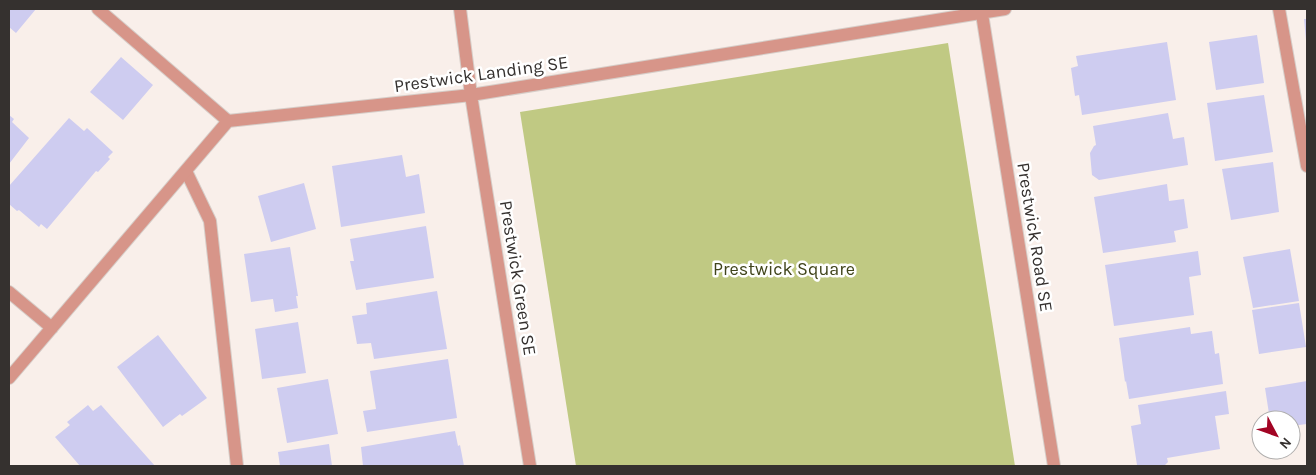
<svg xmlns="http://www.w3.org/2000/svg" width="1316" height="475" font-family="Karla,sans-serif">
  <style>
    .green { fill: #c0c983 }
    .building { fill: #ceccf0 }
    .lines { fill: none; stroke-linecap: round; stroke-linejoin: round }
    .lane-casing { stroke: #d6cdc8; stroke-width: 14 }
    .street-casing { stroke: #d6cdc8; stroke-width: 14 }
    .lane { stroke: #d79589; stroke-width: 12 }
    .street { stroke: #d79589; stroke-width: 12 }
    .labels { text-anchor: middle; stroke-width: 5; stroke-linejoin: round; paint-order: stroke }
    .street-label { font-size: 18px; fill: #35312f; stroke: #fff }
    .park-label { font-size: 18px; fill: #40441b; stroke: #fff }
  </style>
  <rect width="100%" height="100%" fill="#f9efea"/>
  <!-- green -->
  <path class="green" d="M 948,43 L 1015,466 L 576,466 L 520,112 Z"/>
  <!-- building -->
  <path class="building" d="M 9,9 L 36,9 L 16,33 L 9,27 Z
    M 1304,19 L 1307,19 L 1307,40 L 1306,40 Z
    M 1257,35 L 1264,83 L 1216,90 L 1209,42 Z
    M 1167,42 L 1176,100 L 1082,115 L 1079,95 L 1075,96 L 1071,68 L 1078,66 L 1076,56 Z
    M 121,57 L 153,85 L 123,120 L 90,92 Z
    M 1264,95 L 1273,152 L 1215,161 L 1207,103 Z
    M 1168,113 L 1173,139 L 1184,137 L 1188,165 L 1099,180 L 1092,175 L 1090,153 L 1094,146 L 1096,145 L 1093,126 Z
    M 9,115 L 14,119 L 12,122 L 29,138 L 9,164 Z
    M 69,118 L 84,131 L 87,128 L 113,152 L 108,157 L 110,159 L 98,172 L 96,171 L 47,229 L 41,224 L 39,227 L 19,210 L 17,211 L 9,204 L 9,186 Z
    M 402,155 L 406,177 L 419,174 L 425,213 L 341,227 L 332,166 Z
    M 1273,162 L 1279,212 L 1231,220 L 1222,169 Z
    M 304,183 L 316,229 L 271,242 L 258,196 Z
    M 1167,184 L 1169,201 L 1184,199 L 1188,228 L 1174,231 L 1176,242 L 1103,253 L 1094,197 Z
    M 426,226 L 434,278 L 356,290 L 350,261 L 354,261 L 350,239 Z
    M 290,247 L 298,296 L 296,296 L 298,308 L 275,312 L 273,299 L 251,302 L 244,254 Z
    M 1290,249 L 1299,301 L 1253,308 L 1243,257 Z
    M 1198,251 L 1201,275 L 1189,277 L 1194,315 L 1114,326 L 1105,265 Z
    M 437,291 L 447,349 L 374,359 L 371,343 L 357,344 L 352,316 L 367,314 L 366,303 Z
    M 1299,303 L 1306,347 L 1259,354 L 1252,310 Z
    M 298,322 L 306,373 L 262,379 L 255,329 Z
    M 1190,327 L 1191,334 L 1212,331 L 1215,354 L 1219,353 L 1223,384 L 1129,399 L 1126,381 L 1125,382 L 1119,338 Z
    M 158,335 L 207,398 L 182,416 L 180,414 L 163,427 L 117,367 Z
    M 448,359 L 457,418 L 367,432 L 363,411 L 376,409 L 370,371 Z
    M 328,379 L 338,434 L 287,443 L 277,388 Z
    M 1307,381 L 1307,424 L 1291,426 L 1291,420 L 1270,420 L 1265,388 Z
    M 1226,391 L 1229,414 L 1215,416 L 1220,449 L 1167,458 L 1168,462 L 1164,466 L 1137,465 L 1131,426 L 1141,424 L 1138,405 Z
    M 88,405 L 93,411 L 101,405 L 155,466 L 80,466 L 55,437 L 70,425 L 67,422 Z
    M 455,431 L 458,446 L 460,445 L 464,466 L 363,466 L 361,447 Z
    M 329,444 L 332,466 L 280,466 L 278,452 Z"/>
  <g class="lines">
    <defs>
      <path id="lane" d="M 98,9 L 228,121
        M 460,9 L 471,95
        M 1279,9 L 1307,166
        M 186,171 L 210,221 L 237,466"/>
      <path id="street" d="M 982,14 L 1054,466
        M 471,95 L 530,466
        M 9,292 L 52,328
        M 9,378 L 228,121 L 471,95 L 1005,9"/>
    </defs>
    <!-- lane casing -->
    <use href="#lane" class="lane-casing"/>
    <!-- street casing -->
    <use href="#street" class="street-casing"/>
    <!-- lane -->
    <use href="#lane" class="lane"/>
    <!-- street -->
    <use href="#street" class="street"/>
  </g>
  <g class="labels">
    <!-- street labels -->
    <g class="street-label">
      <text transform="translate(481 74) rotate(-8)" y="6">Prestwick Landing SE</text>
      <text transform="translate(1035 237) rotate(81)" y="6">Prestwick Road SE</text>
      <text transform="translate(518 278) rotate(81)" y="6">Prestwick Green SE</text>
    </g>
    <!-- park labels -->
    <g class="park-label">
      <text x="784" y="275">Prestwick Square</text>
    </g>
  </g>
  <!-- border -->
  <rect width="1316" height="475" fill="none" stroke="#35312f" stroke-width="20"/>
  <!-- north arrow -->
  <g transform="translate(1276 435) rotate(131)"><circle r="24" fill="#ffffff" stroke="#aeadac"/>
  <path d="M0-4L9 19L0 12L-9 19Z" fill="#a20424"/>
  <text y="-8" font-size="14" font-weight="bold" text-anchor="middle" fill="#35312f">N</text>
  </g>
</svg>
